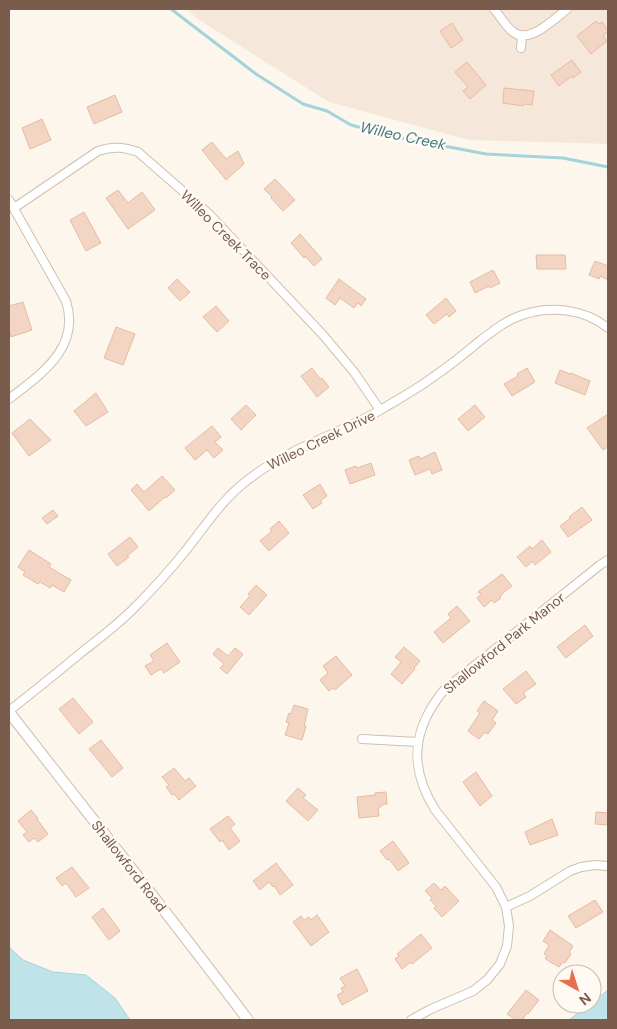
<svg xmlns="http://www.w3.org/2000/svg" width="617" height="1029" font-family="'DM Sans',sans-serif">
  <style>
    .residential { fill: #f5e8da }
    .water { fill: #bfe3e8; stroke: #a5d3da }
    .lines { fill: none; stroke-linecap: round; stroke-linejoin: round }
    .stream { stroke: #a5d3da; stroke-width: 3 }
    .building { fill: #f3d5c3; stroke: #e6bba3 }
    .minor-casing { stroke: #d1beb0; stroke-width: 10 }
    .tertiary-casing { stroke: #d1beb0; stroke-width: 12 }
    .minor { stroke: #fff; stroke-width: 8 }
    .tertiary { stroke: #fff; stroke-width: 10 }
    .labels { text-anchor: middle; stroke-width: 5; stroke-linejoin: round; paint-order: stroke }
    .street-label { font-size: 14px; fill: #7a5c4d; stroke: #fffaf3 }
    .water-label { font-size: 15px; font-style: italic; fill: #437c86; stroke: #fffaf3 }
  </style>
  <rect width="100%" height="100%" fill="#fdf6ec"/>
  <!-- residential -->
  <path class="residential" d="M 186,9 L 608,9 L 608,144 L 469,140 L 329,102 L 199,20 Z"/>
  <!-- water -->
  <path class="water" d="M 9,947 L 23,960 L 53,972 L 86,975 L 115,998 L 130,1020 L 9,1020 Z
    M 608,990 L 608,1020 L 569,1020 L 590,1004 L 592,1004 L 592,1003 Z"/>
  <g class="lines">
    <!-- stream -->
    <path class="stream" d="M 171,9 L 256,74 L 303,104 L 327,111 L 351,125 L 397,137 L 486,154 L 563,158 L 608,167"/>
  </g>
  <!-- building -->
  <path class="building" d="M 596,21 L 599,24 L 602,22 L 608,30 L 608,32 L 603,36 L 607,41 L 591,54 L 577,36 Z
    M 452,23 L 463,40 L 451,48 L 440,31 Z
    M 572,60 L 581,72 L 573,78 L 572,76 L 559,86 L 551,75 Z
    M 467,62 L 486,85 L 470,99 L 463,91 L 468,87 L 455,72 Z
    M 504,88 L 534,91 L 532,105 L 524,104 L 523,106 L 503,103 Z
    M 115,95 L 122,112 L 94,124 L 87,107 Z
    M 42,119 L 51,140 L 30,149 L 22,128 Z
    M 212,142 L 226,159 L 238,151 L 244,164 L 226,180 L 202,150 Z
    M 275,179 L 295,200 L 283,211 L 271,198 L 272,197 L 264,189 Z
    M 118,190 L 128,203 L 142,192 L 155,210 L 128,229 L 106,198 Z
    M 84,212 L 101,243 L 86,251 L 70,220 Z
    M 300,234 L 322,259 L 314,266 L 305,256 L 304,258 L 291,243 Z
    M 536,255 L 565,255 L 566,269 L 537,269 Z
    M 595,261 L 608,266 L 608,280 L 600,276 L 599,279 L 589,275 Z
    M 493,270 L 500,283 L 490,288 L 489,286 L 475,293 L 470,282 Z
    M 177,279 L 190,292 L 180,301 L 168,288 Z
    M 339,279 L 366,299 L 361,306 L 358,303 L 354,308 L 340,298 L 335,305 L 326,298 Z
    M 446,298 L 456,311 L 449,317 L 447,314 L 434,324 L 426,315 Z
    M 23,302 L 32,330 L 11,337 L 9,329 L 9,306 Z
    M 216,306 L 229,321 L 217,332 L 203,317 Z
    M 116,327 L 135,334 L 123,365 L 104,358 Z
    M 312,368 L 320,379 L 322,378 L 329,387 L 317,397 L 301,376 Z
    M 527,368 L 535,382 L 512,396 L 504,384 L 518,376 L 517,374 Z
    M 560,370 L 570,374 L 571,373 L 590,381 L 585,395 L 555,383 Z
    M 96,393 L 108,412 L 86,426 L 74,411 Z
    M 246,405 L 256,415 L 241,430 L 231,419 Z
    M 475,405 L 485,417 L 468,431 L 458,419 Z
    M 608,414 L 608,447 L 603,450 L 587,428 Z
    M 30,419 L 51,440 L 29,456 L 12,433 Z
    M 212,426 L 221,437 L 215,442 L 223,450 L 214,458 L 207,450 L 195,460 L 185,448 Z
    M 435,452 L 442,470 L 432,474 L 430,469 L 415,475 L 409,460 L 419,456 L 420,459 Z
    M 371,463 L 375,475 L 350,484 L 345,470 L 356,466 L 357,468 Z
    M 162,476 L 175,490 L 166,498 L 165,497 L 149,511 L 131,490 L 137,484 L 144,492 Z
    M 320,484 L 327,496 L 320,501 L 322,503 L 313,509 L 303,495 Z
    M 582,507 L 592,520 L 568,537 L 560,526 L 571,518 L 569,517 Z
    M 53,510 L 58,516 L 47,524 L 42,518 Z
    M 279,521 L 289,533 L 269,551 L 260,541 L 272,531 L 270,529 Z
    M 130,537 L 138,547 L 127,556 L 129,557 L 117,566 L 108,554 Z
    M 542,540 L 551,552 L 535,565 L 533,561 L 526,567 L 517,557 L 530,546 L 532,549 Z
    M 29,550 L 51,564 L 49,567 L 71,580 L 64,592 L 52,585 L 50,588 L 40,582 L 38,584 L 23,575 L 25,572 L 18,567 Z
    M 502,574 L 512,586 L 503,593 L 500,597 L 501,598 L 494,603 L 492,600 L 484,607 L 477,598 L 481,594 L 478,592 Z
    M 256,585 L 267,595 L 249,615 L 240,607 L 250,596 L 248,594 Z
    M 457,606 L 470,621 L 443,643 L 434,632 L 451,618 L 448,614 Z
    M 585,625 L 593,636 L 566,658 L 557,647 Z
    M 167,643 L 180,662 L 164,673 L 161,669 L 151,675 L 145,666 L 154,661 L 150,655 Z
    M 404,647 L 420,661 L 414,668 L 415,669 L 402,684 L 391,674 L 401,662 L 395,657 Z
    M 218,648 L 228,656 L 235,648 L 243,654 L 227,674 L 220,668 L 224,664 L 213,654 Z
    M 336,656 L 352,675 L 335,690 L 333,688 L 329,691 L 320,680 L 328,673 L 323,666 Z
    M 526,671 L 536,684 L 523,693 L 526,697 L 516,704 L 503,689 Z
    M 73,698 L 93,722 L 79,734 L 59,709 Z
    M 484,701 L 498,711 L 492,720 L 496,723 L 488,734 L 485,732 L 479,739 L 468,731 L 480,713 L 477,711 Z
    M 294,705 L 308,709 L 304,726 L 306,726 L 302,740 L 285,735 L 289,723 L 286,722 L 289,713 L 291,714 Z
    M 101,740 L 123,768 L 112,777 L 89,749 Z
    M 174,768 L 185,781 L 189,778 L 196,786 L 179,800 L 174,794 L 172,795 L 166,787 L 169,785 L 162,777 Z
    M 476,772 L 492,796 L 480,806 L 463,782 Z
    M 298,788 L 306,795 L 303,798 L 318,810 L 308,821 L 286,801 Z
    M 386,792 L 387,804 L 384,804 L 378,809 L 379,816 L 359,818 L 357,797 L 375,795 L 375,793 Z
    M 31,810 L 38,818 L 37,819 L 48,834 L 38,842 L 34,838 L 29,842 L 23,835 L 27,832 L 18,821 Z
    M 596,812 L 608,813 L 608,825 L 595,824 Z
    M 228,816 L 235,824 L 230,828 L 240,841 L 229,850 L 222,840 L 220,842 L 210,829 Z
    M 552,819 L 558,835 L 530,845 L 525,832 Z
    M 393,841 L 409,863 L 398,871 L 389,859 L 387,860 L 380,851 Z
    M 276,863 L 293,885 L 280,895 L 274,885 L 273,887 L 269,882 L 260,890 L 253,881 Z
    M 72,867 L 89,888 L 76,897 L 66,883 L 62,886 L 56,878 Z
    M 434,883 L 441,890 L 445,886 L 459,901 L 442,917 L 434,908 L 436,906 L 430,900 L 432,898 L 425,891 Z
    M 595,900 L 603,912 L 576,928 L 568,916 Z
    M 103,908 L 120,931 L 109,940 L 92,917 Z
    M 317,915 L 329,932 L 311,946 L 293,922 L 301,916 L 304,920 L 309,917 L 311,920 Z
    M 550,930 L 573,946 L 569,953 L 571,954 L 565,963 L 563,962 L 559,967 L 547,960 L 545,958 L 547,956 L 544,954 L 549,945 L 543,941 Z
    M 421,934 L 432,948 L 412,964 L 411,962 L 402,969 L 395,959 L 399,956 L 397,954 Z
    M 357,969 L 368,991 L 342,1005 L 337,995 L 343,992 L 341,988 L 345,986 L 340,978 Z
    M 526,990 L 539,1000 L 528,1014 L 527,1013 L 522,1020 L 516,1020 L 507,1014 Z"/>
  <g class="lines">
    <defs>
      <path id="minor" d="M 494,9 C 500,16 505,25 512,31 C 528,46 554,19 567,9
        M 521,48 L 522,36
        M 9,200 L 66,301 C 81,348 41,374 9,399
        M 14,208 L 98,151 C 113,146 124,147 138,152 L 209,214 L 323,335 L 354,372 L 380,410
        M 9,711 C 33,692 58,672 82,652 C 101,637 120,623 136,606 C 154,588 171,569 187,549 C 206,525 223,498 249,479 C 290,447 338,435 382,409 C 399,399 417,389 433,377 C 450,366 465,353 481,340 C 494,330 507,320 522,315 C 550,305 585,309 608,328
        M 362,739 L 418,742
        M 506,907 L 530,896 L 570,871 L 581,867 L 595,865 L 608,866
        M 411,1020 L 431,1009 L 473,991 L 487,980 L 500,964 L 507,946 L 509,926 L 506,907 L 496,887 L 436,811 C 408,768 412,729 444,690 L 600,565 L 608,560"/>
      <path id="tertiary" d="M 9,712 C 89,815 170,916 248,1020"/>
    </defs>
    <!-- minor casing -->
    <use href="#minor" class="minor-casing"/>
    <!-- tertiary casing -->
    <use href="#tertiary" class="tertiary-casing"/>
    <!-- minor -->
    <use href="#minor" class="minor"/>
    <!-- tertiary -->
    <use href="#tertiary" class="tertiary"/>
  </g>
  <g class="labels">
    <!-- street labels -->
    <g class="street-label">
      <text transform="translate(226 235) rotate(45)" y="5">Willeo Creek Trace</text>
      <text transform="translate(321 440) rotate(-26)" y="5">Willeo Creek Drive</text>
      <text transform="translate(504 643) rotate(-39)" y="5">Shallowford Park Manor</text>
      <text transform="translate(129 866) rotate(52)" y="5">Shallowford Road</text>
    </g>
    <!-- water labels -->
    <g class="water-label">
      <text transform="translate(403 136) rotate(12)" y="5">Willeo Creek</text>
    </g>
  </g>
  <!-- border -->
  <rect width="617" height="1029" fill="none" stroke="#7a5c4d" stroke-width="20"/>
  <!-- north arrow -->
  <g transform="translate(577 989) rotate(141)"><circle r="24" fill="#fffaf3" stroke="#cabbb1"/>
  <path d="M0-4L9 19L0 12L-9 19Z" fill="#e76f51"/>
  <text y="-8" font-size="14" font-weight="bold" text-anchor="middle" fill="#7a5c4d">N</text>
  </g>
</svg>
